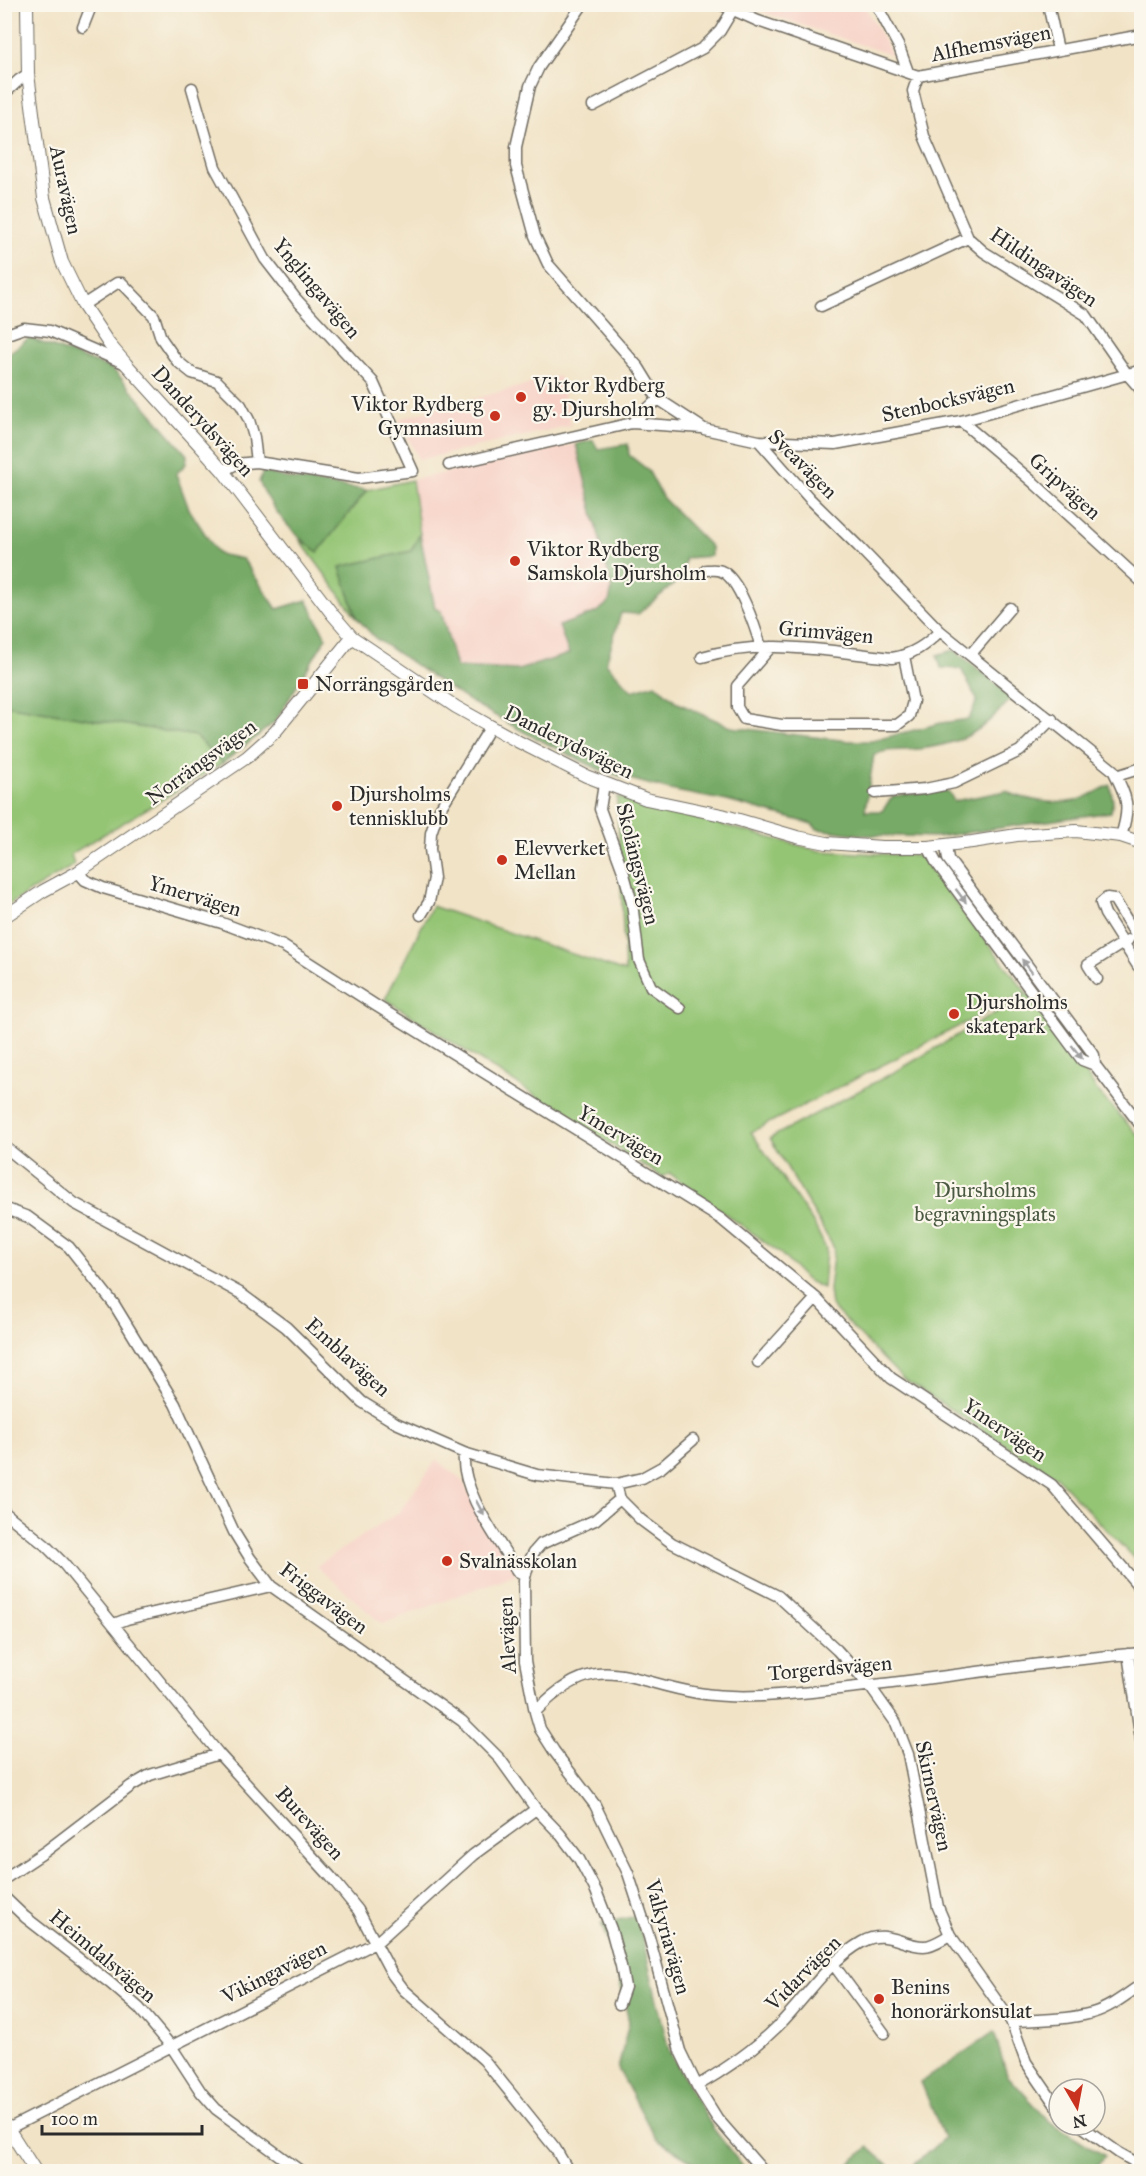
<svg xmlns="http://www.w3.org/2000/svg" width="1146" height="2176" font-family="'IM FELL Great Primer',serif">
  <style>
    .built { fill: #f7d1c6 }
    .green { fill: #94c575; stroke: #607850; stroke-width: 1.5 }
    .forest { fill: #7a6; stroke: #516a48; stroke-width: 1.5 }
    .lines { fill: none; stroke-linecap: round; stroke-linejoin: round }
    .minor-casing { stroke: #706b61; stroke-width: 13 }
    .tertiary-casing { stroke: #706b61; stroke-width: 14 }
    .minor { stroke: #fff; stroke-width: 10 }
    .tertiary { stroke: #fff; stroke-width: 12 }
    .oneway { fill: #a0a0a0 }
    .poi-dot { fill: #c8321e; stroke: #fbf7ec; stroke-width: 2 }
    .labels { text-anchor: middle; stroke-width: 4.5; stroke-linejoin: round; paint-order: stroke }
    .street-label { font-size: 21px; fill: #2b2b2b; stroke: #fbf7ec }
    .poi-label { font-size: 21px; fill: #2b2b2b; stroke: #fbf7ec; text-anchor: start }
    .park-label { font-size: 21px; fill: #4a5941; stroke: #fbf7ec }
  </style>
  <rect width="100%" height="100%" fill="#fbf7ec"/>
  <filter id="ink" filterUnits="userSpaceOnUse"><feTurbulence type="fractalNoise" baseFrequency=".0167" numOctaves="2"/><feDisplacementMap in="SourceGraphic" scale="12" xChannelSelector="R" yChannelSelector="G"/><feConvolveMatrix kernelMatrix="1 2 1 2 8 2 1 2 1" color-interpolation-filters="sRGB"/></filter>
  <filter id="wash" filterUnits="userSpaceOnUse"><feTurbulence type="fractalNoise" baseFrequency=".008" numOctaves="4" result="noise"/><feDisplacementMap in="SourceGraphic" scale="24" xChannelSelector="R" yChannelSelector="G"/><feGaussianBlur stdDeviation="1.35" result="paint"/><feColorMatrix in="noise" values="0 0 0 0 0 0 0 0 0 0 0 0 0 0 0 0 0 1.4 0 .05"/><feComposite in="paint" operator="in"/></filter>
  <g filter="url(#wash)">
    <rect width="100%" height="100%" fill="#f1e3c6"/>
    <!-- built -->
    <path class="built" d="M 742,5 L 864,5 L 892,55 Z
      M 559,376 L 571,425 L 419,460 L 399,419 Z
      M 576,444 L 612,588 L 609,602 L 597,612 L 559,626 L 569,654 L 518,670 L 456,667 L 441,611 L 435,608 L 420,534 L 412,480 Z
      M 437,1459 L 463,1482 L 516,1574 L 382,1624 L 316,1566 L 399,1512 Z"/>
    <!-- green -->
    <path class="green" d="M 412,480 L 420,534 L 411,551 L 340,567 L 357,618 L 299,539 L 318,552 L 367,490 Z
      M 5,705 L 195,736 L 223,763 L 71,854 L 74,865 L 5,907 Z
      M 617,797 L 820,851 L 920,856 L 1026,992 L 751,1132 L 814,1224 L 826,1249 L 823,1288 L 806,1280 L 781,1254 L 669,1173 L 662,1177 L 385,999 L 432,906 L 625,972 Z
      M 1029,993 L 1099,1093 L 1141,1138 L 1141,1566 L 1057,1478 L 902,1378 L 831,1306 L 829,1289 L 834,1248 L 770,1138 L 902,1068 Z"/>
    <!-- forest -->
    <path class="forest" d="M 29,338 L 112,369 L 122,379 L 187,455 L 186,464 L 176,474 L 189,509 L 218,554 L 243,559 L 277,609 L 307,600 L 326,638 L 275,722 L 223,763 L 195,736 L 5,705 L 5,356 Z
      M 593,440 L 598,449 L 628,444 L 629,455 L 648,470 L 663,498 L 711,547 L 711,556 L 686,558 L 681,578 L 638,614 L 621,613 L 606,663 L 632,691 L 655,684 L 678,703 L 731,727 L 849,741 L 872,741 L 941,723 L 969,719 L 977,700 L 961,669 L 941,668 L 937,655 L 954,650 L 1013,697 C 981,731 967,743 919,749 C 903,751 889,748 874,755 L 865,811 L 882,811 L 893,796 L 945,791 L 950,794 L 954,801 L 1006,791 C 1022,800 1057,805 1075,801 C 1087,798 1099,790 1110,785 L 1113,801 L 1111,812 L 937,837 L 865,835 L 817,829 L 812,824 L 727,801 L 670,790 L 626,778 L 598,769 L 524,732 L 464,698 L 375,638 L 357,618 L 340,567 L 411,551 L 420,534 L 435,608 L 441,611 L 456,667 L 518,670 L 569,654 L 559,626 L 597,612 L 609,602 L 612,588 L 576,444 Z
      M 263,472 L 290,479 L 367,490 L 318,552 C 290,532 274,512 259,482 Z
      M 637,1916 L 669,2051 L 713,2128 L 746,2171 L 708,2171 L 656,2139 L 618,2069 L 629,2022 L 617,1969 L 601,1923 Z
      M 994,2032 L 1007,2075 L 1049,2121 L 1105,2156 L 1093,2171 L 907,2171 L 944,2138 L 921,2082 Z
      M 868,2147 L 895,2171 L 842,2171 Z"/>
  </g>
  <g filter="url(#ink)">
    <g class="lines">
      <defs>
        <path id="minor" d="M 583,4 L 539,67 L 530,86 L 516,147 L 516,166 L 535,236 L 548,264 L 639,368 L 658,399 L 704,429 L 759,441 L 810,499 L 858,546 L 940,631 L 1113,770 C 1127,798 1131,805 1121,836
          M 720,4 L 758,21 L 918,76 L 913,91 L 924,136 L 968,238 L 984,252 L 1086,315 L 1127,374 L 1142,391
          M 876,4 L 899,47 L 908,72
          M 1048,4 L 1058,50
          M 83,27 L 92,4
          M 918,76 L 1142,35
          M 192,88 L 215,167 L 265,259 L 296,299 L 373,382 L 413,471 L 359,478 L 257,462 L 236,464 L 223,471
          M 4,94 L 19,80 L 28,74
          M 593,106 L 703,48 L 720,31 L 732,11
          M 83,305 L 117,283 L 122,283 L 154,316 L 161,338 L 177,361 L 192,373 L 217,381 L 241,405 L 249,420 L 254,437 L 257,462
          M 821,306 L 968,238
          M 4,335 L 24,328 L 50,331 L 126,364
          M 961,421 L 1034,483 L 1142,582
          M 632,423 L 658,399
          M 759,441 L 835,444 L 961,421 L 1142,370
          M 449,465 L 632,423 L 702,428
          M 706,570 C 711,570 717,569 721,571 C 739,577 756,630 761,647
          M 771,647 L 737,686 L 737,707 L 744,719 L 782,725 L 897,725 L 909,716 L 913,701 L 904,656
          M 970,655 L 1010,608
          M 702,657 C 764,638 829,651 892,658 C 912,655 926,645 940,631
          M 1116,776 L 1142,768
          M 604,784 L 600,809 L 624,874 L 632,903 L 639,960 L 651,987 L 680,1008
          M 875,793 L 925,789 L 954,783 L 1020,751 L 1052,719
          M 946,846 L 948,859 L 1094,1055 L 1095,1065 L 1142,1127
          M 928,847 L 936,862 L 1082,1060 L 1095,1065
          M 78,872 L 85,880 L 103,888 L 222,923 L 283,946 L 375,1005 L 721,1219 L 816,1298 L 891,1378 L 1052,1485 L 1142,1590
          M 421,915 L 429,902 L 434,878 L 430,849 L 431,833 L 438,812 L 491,726
          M 1142,945 L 1114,899 L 1107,898 L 1101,903 L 1105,914 L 1138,966 L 1142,963
          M 1097,979 L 1088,965 L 1128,940
          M 4,1146 L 74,1203 L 240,1293 L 286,1327 L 362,1402 L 396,1423 L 464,1453 L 537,1475 L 616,1484 L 642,1478 L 662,1467 L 693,1440
          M 4,1208 L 28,1217 L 69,1247 L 114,1304 L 175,1404 L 234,1532 L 250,1558 L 271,1586 L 462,1721 L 500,1759 L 536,1809 L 560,1834 L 579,1859 L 596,1891 L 611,1929 L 621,1966 L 625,1987 L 619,2004
          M 758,1362 L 816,1298
          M 464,1453 C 460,1491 498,1539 517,1571 L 525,1575
          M 616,1484 L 620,1499 L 641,1520 L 672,1543 L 778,1596 L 837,1650 L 869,1685 L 896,1723 L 908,1754 L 938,1907 L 950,1935 L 1011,2021 C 1038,2020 1066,2020 1092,2013 C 1110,2008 1126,1995 1142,1984
          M 620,1499 L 595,1520 L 541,1544 L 534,1552 L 529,1562 L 524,1581 L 525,1661 L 535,1712 L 540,1729 L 554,1751 L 595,1805 L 628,1873 L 649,1937 L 680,2051 L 697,2086 L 717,2118 L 764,2172
          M 4,1512 L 45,1545 L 63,1563 L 219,1754 L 331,1877 L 358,1910 L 392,1974 L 404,1990 L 484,2060 L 555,2148 L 569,2172
          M 114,1624 L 127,1619 L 271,1586
          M 1128,1654 L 1142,1746
          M 535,1712 C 598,1647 624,1681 698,1693 C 746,1701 799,1693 848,1688 C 946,1678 1043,1661 1142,1653
          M 4,1879 L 46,1851 L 131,1786 L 150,1775 L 219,1754
          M 4,1897 L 25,1917 L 110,1983 L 139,2008 L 171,2046 L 201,2092 L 216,2109 L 302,2172
          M 833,1964 L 884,2033
          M 1011,2021 L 1026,2062 L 1059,2110
          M 697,2086 C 726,2069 754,2050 778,2026 C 806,1998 827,1962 862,1942 C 886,1928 902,1946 924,1946 C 933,1946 942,1939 950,1935
          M 1080,2125 L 1119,2153 L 1142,2166
          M 4,2131 L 377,1942 L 473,1855 L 536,1809"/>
        <path id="tertiary" d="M 27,4 L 28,74 L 44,198 L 62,262 L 83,305 L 109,344 L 126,364 L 223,471 L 333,615 L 352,637 L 456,707 L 517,741 L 586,776 L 646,799 L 722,815 L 797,837 L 827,843 L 882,847 L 928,847 L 972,842 L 1017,835 L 1076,831 L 1121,836 L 1142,843
          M 4,917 L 43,891 L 78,872 L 247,757 L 275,732 L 352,637
          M 4,2122 L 36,2172"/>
      </defs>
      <!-- minor casing -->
      <use href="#minor" class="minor-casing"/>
      <!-- tertiary casing -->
      <use href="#tertiary" class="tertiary-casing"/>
      <!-- minor -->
      <use href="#minor" class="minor"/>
      <!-- tertiary -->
      <use href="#tertiary" class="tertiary"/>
    </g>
    <!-- one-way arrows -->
    <defs><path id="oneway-solid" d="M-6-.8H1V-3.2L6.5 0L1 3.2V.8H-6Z" transform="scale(1.5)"/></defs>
    <g class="oneway">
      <use href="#oneway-solid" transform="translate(961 896) rotate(53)"/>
      <use href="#oneway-solid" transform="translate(1027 966) rotate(-127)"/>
      <use href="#oneway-solid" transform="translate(1077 1052) rotate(52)"/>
      <use href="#oneway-solid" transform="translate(480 1508) rotate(62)"/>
    </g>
  </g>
  <!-- markers -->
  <g class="poi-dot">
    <circle cx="521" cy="397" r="6"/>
    <circle cx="495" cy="416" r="6"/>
    <circle cx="515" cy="561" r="6"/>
    <rect x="297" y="678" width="12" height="12" rx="3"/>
    <circle cx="337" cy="806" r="6"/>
    <circle cx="502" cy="860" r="6"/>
    <circle cx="954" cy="1014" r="6"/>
    <circle cx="447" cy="1561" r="6"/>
    <circle cx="879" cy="1999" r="6"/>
  </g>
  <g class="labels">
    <!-- street labels -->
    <g class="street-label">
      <text transform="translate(991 43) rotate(-11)" y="7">Alfhemsvägen</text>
      <text transform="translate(66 190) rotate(78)" y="7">Auravägen</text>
      <text transform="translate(1044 267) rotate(34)" y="7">Hildingavägen</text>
      <text transform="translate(317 288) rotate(50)" y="7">Ynglingavägen</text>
      <text transform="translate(948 400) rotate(-13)" y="7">Stenbocksvägen</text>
      <text transform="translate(203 421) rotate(48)" y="7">Danderydsvägen</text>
      <text transform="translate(803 464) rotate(45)" y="7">Sveavägen</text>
      <text transform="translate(1065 486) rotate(42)" y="7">Gripvägen</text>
      <text transform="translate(826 632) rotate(5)" y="7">Grimvägen</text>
      <text transform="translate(569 742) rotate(26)" y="7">Danderydsvägen</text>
      <text transform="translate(201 762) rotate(-36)" y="7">Norrängsvägen</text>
      <text transform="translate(638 864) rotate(76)" y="7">Skolängsvägen</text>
      <text transform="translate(195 896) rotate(17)" y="7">Ymervägen</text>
      <text transform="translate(621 1135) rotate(31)" y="7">Ymervägen</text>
      <text transform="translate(348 1357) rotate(42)" y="7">Emblavägen</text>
      <text transform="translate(1005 1430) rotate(34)" y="7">Ymervägen</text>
      <text transform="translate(324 1598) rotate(37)" y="7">Friggavägen</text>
      <text transform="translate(507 1635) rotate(-93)" y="7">Alevägen</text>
      <text transform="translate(830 1668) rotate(-5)" y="7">Torgerdsvägen</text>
      <text transform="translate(934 1796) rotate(78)" y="7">Skirnervägen</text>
      <text transform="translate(310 1823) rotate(48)" y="7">Burevägen</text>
      <text transform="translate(668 1937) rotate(74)" y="7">Valkyriavägen</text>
      <text transform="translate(103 1956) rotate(40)" y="7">Heimdalsvägen</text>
      <text transform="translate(274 1972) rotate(-27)" y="7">Vikingavägen</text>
      <text transform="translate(803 1973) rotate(-45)" y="7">Vidarvägen</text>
    </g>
    <!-- poi labels -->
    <g class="poi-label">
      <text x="533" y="392">Viktor Rydberg<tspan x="533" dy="24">gy. Djursholm</tspan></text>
      <text x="483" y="411" text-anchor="end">Viktor Rydberg<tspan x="483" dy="24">Gymnasium</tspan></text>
      <text x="527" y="556">Viktor Rydberg<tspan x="527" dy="24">Samskola Djursholm</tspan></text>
      <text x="315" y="691">Norrängsgården</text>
      <text x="349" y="801">Djursholms<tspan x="349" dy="24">tennisklubb</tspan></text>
      <text x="514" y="855">Elevverket<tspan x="514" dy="24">Mellan</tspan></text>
      <text x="966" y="1009">Djursholms<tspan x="966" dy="24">skatepark</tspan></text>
      <text x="459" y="1568">Svalnässkolan</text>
      <text x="891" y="1994">Benins<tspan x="891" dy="24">honorärkonsulat</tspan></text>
    </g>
    <!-- park labels -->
    <g class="park-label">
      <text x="985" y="1197">Djursholms<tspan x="985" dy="24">begravningsplats</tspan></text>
    </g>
  </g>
  <!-- margin -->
  <rect width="1146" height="2176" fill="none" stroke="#fbf7ec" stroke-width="24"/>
  <!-- north arrow -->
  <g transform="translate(1077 2107) rotate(170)"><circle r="28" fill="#fbf7ec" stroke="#a8a59f" stroke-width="1.5"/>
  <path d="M0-4.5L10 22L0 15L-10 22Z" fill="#c8321e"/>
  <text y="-9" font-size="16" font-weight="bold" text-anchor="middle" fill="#2b2b2b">N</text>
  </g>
  <!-- scale -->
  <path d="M42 2125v9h160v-9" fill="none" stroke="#2b2b2b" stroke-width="3"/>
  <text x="51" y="2125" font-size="18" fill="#2b2b2b" stroke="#fbf7ec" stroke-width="4.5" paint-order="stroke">100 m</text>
</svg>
